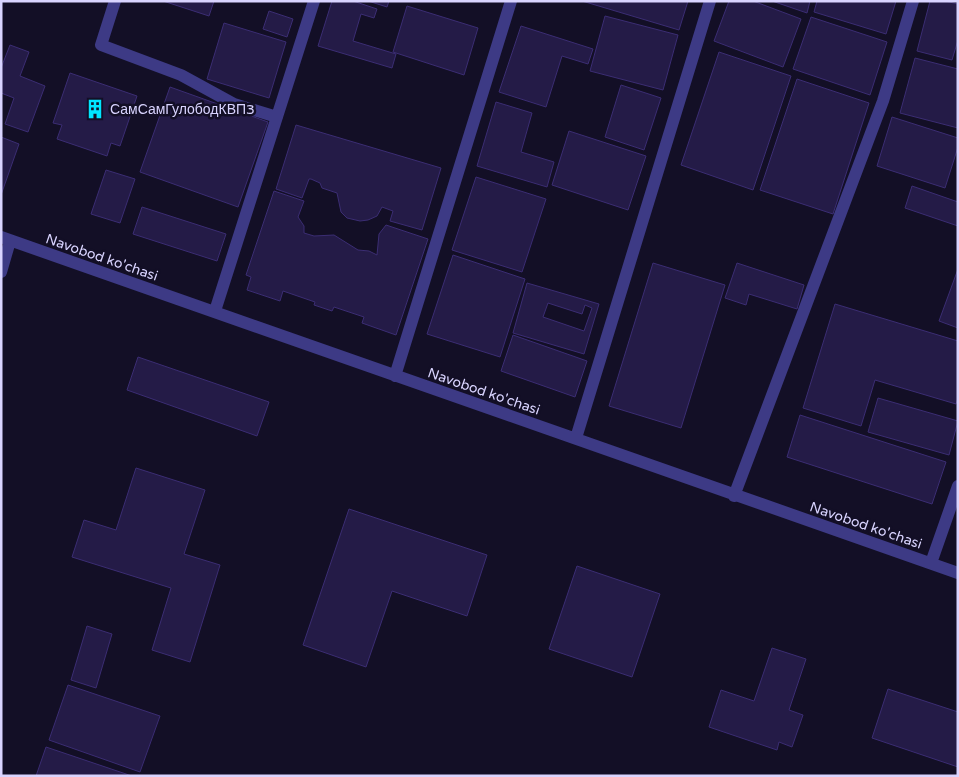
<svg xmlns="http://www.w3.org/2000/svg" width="959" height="777" font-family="'Varela Round',sans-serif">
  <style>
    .building { fill: #241b47; stroke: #3b2d73; fill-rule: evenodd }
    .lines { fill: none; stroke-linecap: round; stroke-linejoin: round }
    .minor { stroke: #3d3a85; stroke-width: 12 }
    .labels { text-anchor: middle; stroke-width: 5; stroke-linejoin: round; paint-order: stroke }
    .poi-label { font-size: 14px; fill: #d9d4ff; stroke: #130f26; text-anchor: start }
    .street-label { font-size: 14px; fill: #d9d4ff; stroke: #130f26 }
  </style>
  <rect width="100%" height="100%" fill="#130f26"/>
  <!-- building -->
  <path class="building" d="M 163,1 L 214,1 L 209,16 Z
    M 332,1 L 353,1 L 377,9 L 374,18 L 361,14 L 353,41 L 396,54 L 392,68 L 318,46 Z
    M 368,1 L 389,1 L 387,7 Z
    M 582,1 L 688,1 L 679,30 Z
    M 729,1 L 753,1 L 801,19 L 783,67 L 714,41 Z
    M 772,1 L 810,1 L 807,13 Z
    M 817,1 L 896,1 L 886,34 L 814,12 Z
    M 930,1 L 945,1 L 958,4 L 958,40 L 952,60 L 917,51 Z
    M 407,6 L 478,28 L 464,75 L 393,52 Z
    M 269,11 L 293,19 L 287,37 L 263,29 Z
    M 605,16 L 678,35 L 663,90 L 590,71 Z
    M 811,17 L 887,42 L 870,95 L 793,69 Z
    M 224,23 L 286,42 L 269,98 L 207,79 Z
    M 521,26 L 593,49 L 588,64 L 562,56 L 546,107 L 499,92 Z
    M 10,45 L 29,52 L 20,76 L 45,86 L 28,132 L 5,124 L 14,98 L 1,93 L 1,68 Z
    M 719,52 L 791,76 L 753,190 L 681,165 Z
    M 915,58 L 958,69 L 958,128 L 900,113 Z
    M 70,73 L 137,96 L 120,146 L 111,143 L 107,156 L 57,139 L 62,125 L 53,123 Z
    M 797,79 L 869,103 L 833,214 L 760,190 Z
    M 621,85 L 661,98 L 644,150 L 605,137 Z
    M 170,87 L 268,122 L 238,207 L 140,172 Z
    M 496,102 L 532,113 L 521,152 L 554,162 L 547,187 L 477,166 Z
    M 892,117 L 958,138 L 958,147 L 945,188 L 877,166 Z
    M 296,125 L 441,168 L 422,230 L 390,221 L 393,211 L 382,207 L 377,216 L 368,220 L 360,221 L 347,218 L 341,212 L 337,193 L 322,188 L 320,183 L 311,179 L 309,179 L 302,198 L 276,189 Z
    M 569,131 L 646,156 L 628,210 L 552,185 Z
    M 1,137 L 19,144 L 1,195 Z
    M 106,170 L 135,179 L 120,223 L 91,214 Z
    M 476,177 L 546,199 L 522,272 L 452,250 Z
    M 912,186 L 958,202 L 958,226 L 905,208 Z
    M 274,191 L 304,201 L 298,217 L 304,226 L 304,233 L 314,236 L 334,235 L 358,250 L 369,251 L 377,255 L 379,234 L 386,225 L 428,239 L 396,335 L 362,323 L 364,317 L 334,307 L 332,311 L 314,305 L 315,302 L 283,291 L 280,301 L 247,290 L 251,277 L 246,275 Z
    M 142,207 L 226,234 L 217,261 L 133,234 Z
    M 453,255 L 525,279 L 500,357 L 427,334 Z
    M 653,263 L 725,285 L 681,428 L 609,406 Z
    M 737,263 L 804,285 L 797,309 L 749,294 L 746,305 L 725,298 Z
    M 958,269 L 958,328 L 939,321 Z
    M 527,283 L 599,304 L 584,354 L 513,333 ZM 548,303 L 582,314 L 585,305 L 592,308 L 584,331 L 543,317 Z
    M 835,304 L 958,341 L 958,398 L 956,404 L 875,380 L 861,426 L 803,408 Z
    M 513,335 L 587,361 L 575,397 L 501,371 Z
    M 138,357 L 269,402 L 257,436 L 127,390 Z
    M 878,398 L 958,421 L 949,455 L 868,432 Z
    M 800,415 L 946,462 L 932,504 L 787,457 Z
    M 136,468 L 205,490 L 184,554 L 220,565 L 190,662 L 152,650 L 171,588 L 72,557 L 84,520 L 116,530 Z
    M 349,509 L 487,555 L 467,616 L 392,591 L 366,667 L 303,645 Z
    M 577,566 L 660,594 L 632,677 L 549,649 Z
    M 87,626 L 112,634 L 96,688 L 71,680 Z
    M 772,648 L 806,659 L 789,710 L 803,715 L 792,747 L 779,742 L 777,750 L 709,727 L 721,690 L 754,701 Z
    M 68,685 L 160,716 L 140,772 L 49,740 Z
    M 888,689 L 958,712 L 958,767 L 872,738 Z
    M 46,747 L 132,776 L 36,776 Z"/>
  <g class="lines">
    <!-- minor -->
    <path class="minor" d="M 115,1 L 101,45 L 181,75 L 234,104 L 277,117
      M 1,237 L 958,573
      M 1,272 L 10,241
      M 215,311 L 314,1
      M 395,376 L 511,1
      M 576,438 L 710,1
      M 734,496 L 883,101 L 913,1
      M 931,563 L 958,486"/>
  </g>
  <!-- icons -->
  <defs>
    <symbol id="building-bare" viewBox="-9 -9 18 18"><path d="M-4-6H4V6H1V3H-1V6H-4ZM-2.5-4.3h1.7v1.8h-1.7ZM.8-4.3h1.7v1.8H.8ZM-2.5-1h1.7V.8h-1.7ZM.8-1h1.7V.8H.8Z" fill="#00e5ff" stroke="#130f26" stroke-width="2.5" paint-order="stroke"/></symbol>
  </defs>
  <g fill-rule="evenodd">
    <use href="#building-bare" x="81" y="95" width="28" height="28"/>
  </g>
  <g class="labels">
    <!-- poi labels -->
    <g class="poi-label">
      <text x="110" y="114">СамСамГулободКВП3</text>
    </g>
    <!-- street labels -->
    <g class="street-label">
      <text transform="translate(102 257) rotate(19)" y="5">Navobod ko'chasi</text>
      <text transform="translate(484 391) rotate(19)" y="5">Navobod ko'chasi</text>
      <text transform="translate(866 525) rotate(19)" y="5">Navobod ko'chasi</text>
    </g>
  </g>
  <!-- border -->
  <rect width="959" height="777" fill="none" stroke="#d9d4ff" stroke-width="5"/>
</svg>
